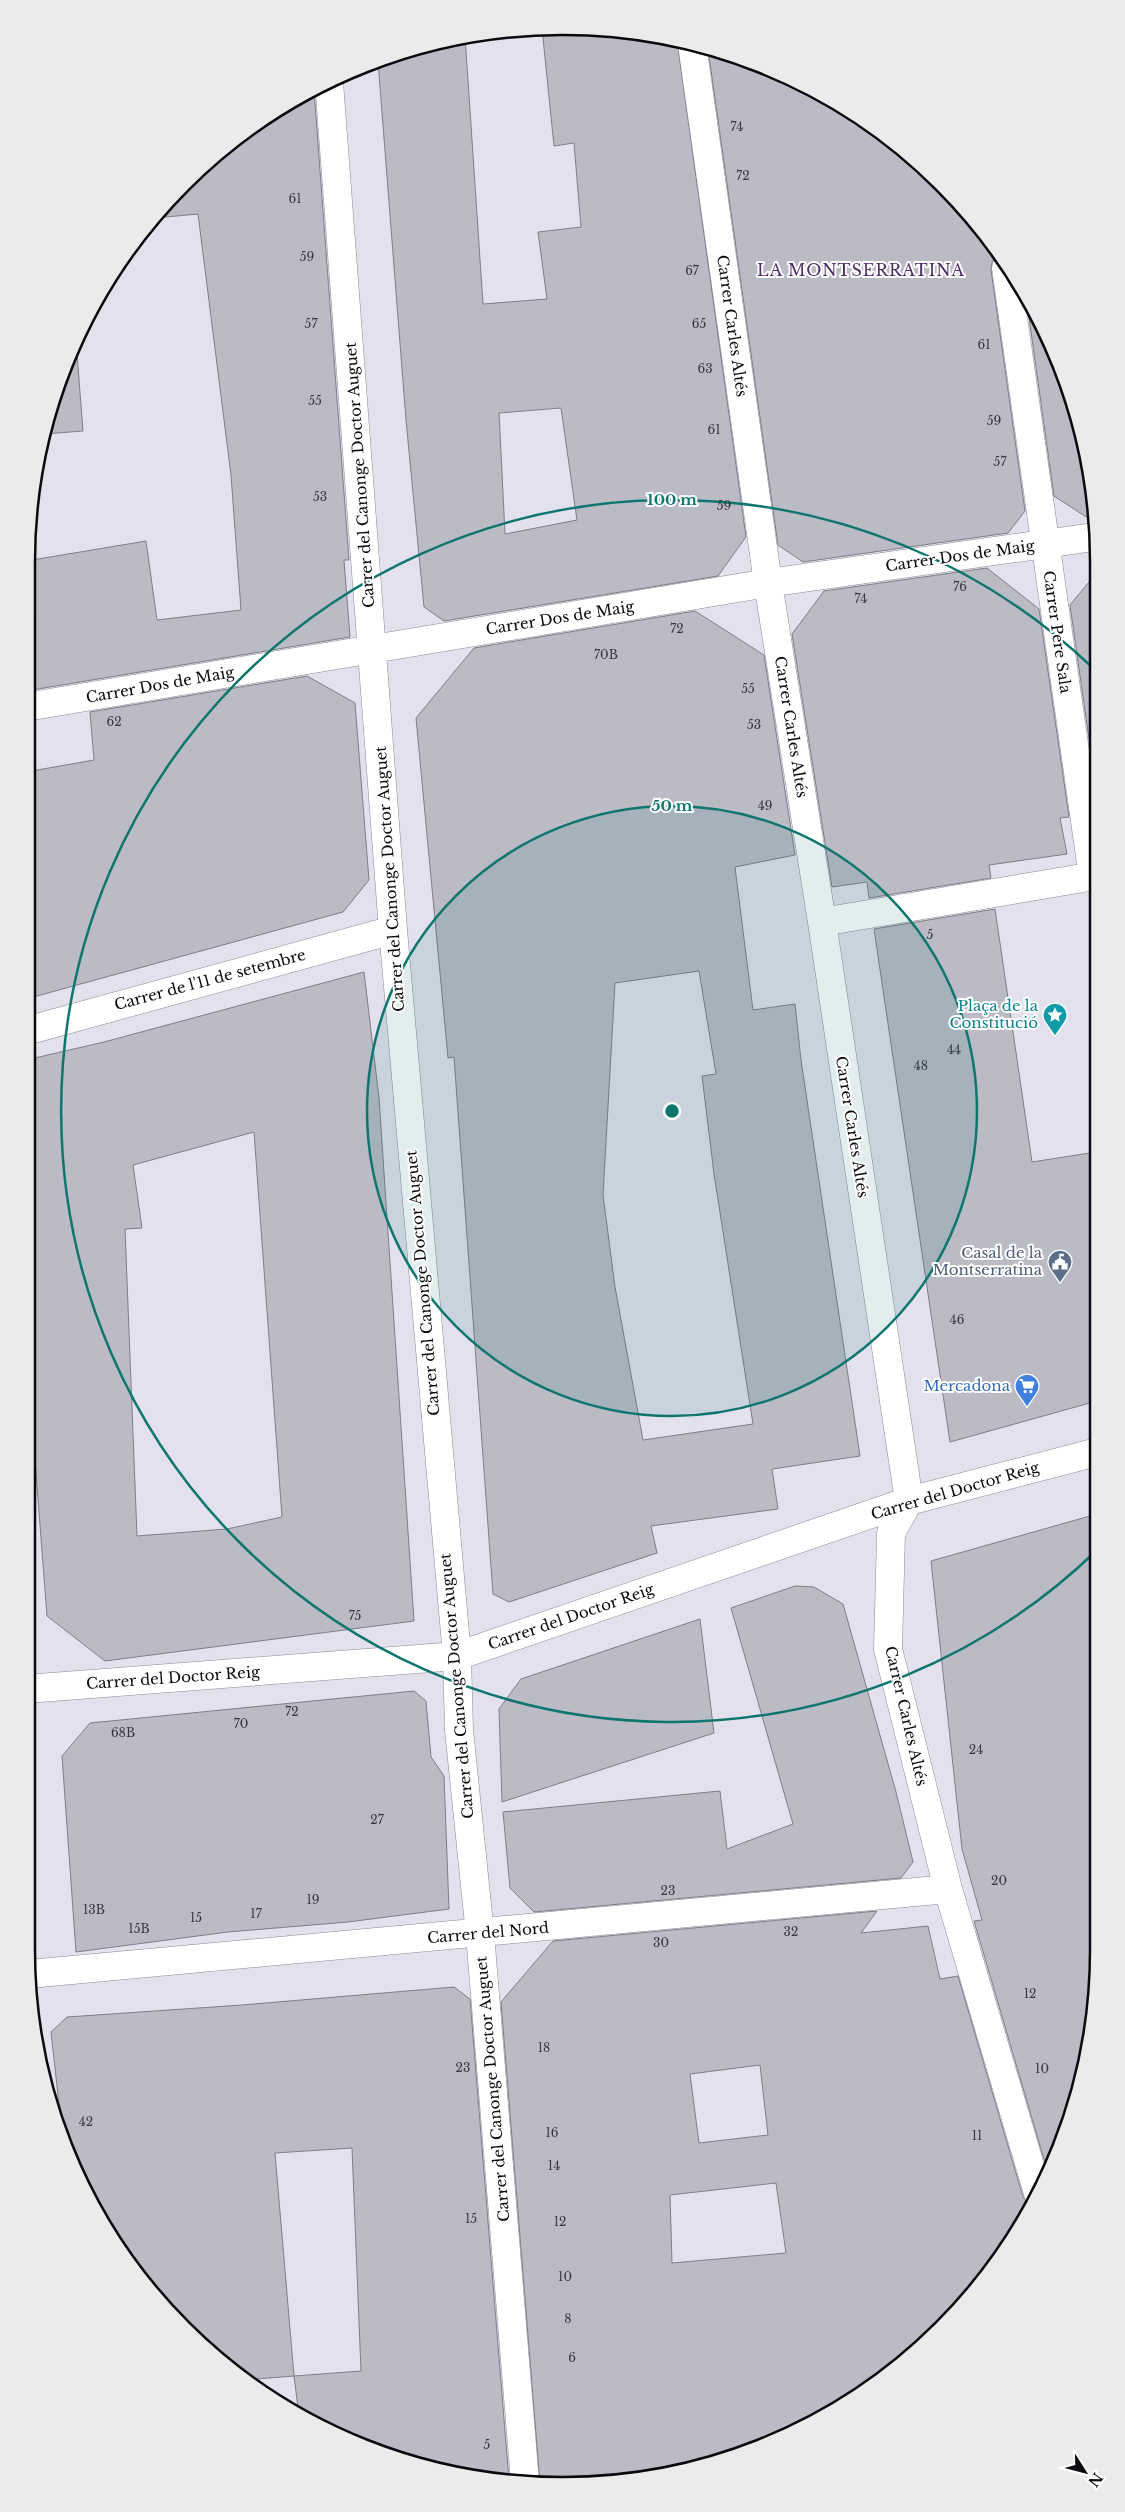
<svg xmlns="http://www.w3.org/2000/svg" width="1125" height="2512" font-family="'Libre Baskerville',serif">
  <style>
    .building { fill: #bbbbc6; stroke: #7e7d88; fill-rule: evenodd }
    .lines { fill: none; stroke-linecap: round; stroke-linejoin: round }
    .street-casing { stroke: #8b8a95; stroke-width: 29 }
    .street { stroke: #fff; stroke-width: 28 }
    .ring { fill: none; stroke: #0f766e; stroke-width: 2.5 }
    .labels { text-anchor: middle; stroke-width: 4; stroke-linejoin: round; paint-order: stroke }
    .number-label { font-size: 12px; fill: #37373d }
    .street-label { font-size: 15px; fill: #0b0b0f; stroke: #fff }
    .culture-label { font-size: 15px; fill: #0d838f; stroke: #fff; text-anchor: end }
    .service-label { font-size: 15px; fill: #4e5e75; stroke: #fff; text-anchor: end }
    .shop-label { font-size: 15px; fill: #366cbe; stroke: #fff; text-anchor: end }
    .neighbourhood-label { font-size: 16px; letter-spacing: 1px; fill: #4e2c65; stroke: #fff }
    .rim { fill: none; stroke: #0b0b0f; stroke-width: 2.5 }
    .centre { fill: #0f766e; stroke: #fff; stroke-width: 2.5 }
    .ring-label { font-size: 15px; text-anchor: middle; font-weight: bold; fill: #0f766e; stroke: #fff; stroke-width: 4; stroke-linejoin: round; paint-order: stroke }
  </style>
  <rect width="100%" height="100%" fill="#e2e1ed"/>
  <!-- building -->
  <path class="building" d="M 562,26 L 667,36 L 677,40 L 746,537 L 718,576 L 444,621 L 424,607 L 406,420 L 378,61 L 465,36 L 483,304 L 547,299 L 538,232 L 581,227 L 574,143 L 554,146 L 542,28 ZM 561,408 L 577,520 L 505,534 L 499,413 Z
    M 708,49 L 767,67 L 889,137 L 988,236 L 999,255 L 992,262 L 991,270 L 1025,511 L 1008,533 L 803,562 L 778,545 Z
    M 314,90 L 349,560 L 344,560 L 350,637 L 26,691 L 26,561 L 146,541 L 157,620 L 241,610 L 231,475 L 198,214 L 155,218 L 183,184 L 264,117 Z
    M 1027,303 L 1058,357 L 1094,492 L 1094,522 L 1054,496 Z
    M 76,341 L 83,431 L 44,434 L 67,358 Z
    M 987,568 L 1039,609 L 1069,817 L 1060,818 L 1067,854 L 989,865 L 991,878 L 869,898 L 867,882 L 832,887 L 792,634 L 824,591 Z
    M 1094,576 L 1095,669 L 1095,781 L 1070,605 Z
    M 695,611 L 764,655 L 795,855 L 735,867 L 753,1010 L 795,1004 L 801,1060 L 860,1456 L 772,1469 L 778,1509 L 651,1526 L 657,1553 L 509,1602 L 493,1594 L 454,1057 L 448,1058 L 416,718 L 474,648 ZM 699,971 L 716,1074 L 702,1076 L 714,1174 L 753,1424 L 643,1440 L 615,1287 L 603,1195 L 615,983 Z
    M 307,676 L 355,703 L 369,880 L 343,912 L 26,999 L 26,772 L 94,760 L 90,712 Z
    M 995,909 L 1032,1162 L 1096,1152 L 1097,1401 L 950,1442 L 874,929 Z
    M 364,972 L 379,1098 L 414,1621 L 105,1661 L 47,1616 L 26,1343 L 26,1060 L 104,1042 ZM 254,1132 L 282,1517 L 227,1529 L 137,1536 L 125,1229 L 142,1228 L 133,1165 Z
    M 1097,1514 L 1099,1950 L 1088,2054 L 1058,2154 L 1048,2173 L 974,1921 L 982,1920 L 962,1849 L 931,1561 Z
    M 795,1586 L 814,1587 L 843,1604 L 896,1792 L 913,1862 L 901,1878 L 534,1912 L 510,1888 L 503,1812 L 720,1791 L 727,1849 L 793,1824 L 731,1608 Z
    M 700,1619 L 714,1733 L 502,1802 L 499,1709 L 521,1679 Z
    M 414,1691 L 426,1701 L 431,1757 L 444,1776 L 449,1909 L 348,1922 L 228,1932 L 76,1952 L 62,1756 L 90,1723 Z
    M 877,1911 L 861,1933 L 928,1926 L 940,1979 L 958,1976 L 1023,2197 L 1030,2206 L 1009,2247 L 965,2303 L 889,2375 L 830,2414 L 735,2457 L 633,2481 L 562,2486 L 540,2484 L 501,2002 L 553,1941 ZM 760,2065 L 768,2135 L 699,2143 L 690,2074 ZM 776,2183 L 786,2253 L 672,2263 L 670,2195 Z
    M 454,1987 L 470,1999 L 509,2481 L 458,2476 L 390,2457 L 299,2416 L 294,2376 L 244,2380 L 236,2375 L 159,2303 L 98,2217 L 63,2140 L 51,2032 L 67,2017 L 242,2005 ZM 352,2148 L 361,2371 L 294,2376 L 275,2153 Z"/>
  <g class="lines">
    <defs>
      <path id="street" d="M 692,44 L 768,583 L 822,922 L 909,1501 L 891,1533 L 888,1649 L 948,1889 L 1038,2193
        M 329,82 L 393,930 L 457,1656 L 459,1730 L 480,1934 L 525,2482
        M 1006,268 L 1093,877
        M 26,707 L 768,583 L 1094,537
        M 822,922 L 1095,876
        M 26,1031 L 393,930
        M 26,1689 L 457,1656 L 909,1501 L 1097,1452
        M 29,1974 L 948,1889"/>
    </defs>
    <!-- street casing -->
    <use href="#street" class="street-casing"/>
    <!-- street -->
    <use href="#street" class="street"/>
  </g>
  <!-- distance rings -->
  <circle cx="672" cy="1111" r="305" fill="#0f766e" fill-opacity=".12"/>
  <g class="ring">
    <circle cx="672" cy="1111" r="305"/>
    <path d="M1096 1551A611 611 0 1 1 1093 668"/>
  </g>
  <!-- icons -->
  <defs>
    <symbol id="sight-pin" viewBox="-11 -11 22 30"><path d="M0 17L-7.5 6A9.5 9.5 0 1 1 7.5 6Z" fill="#0f9aa8" stroke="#fff"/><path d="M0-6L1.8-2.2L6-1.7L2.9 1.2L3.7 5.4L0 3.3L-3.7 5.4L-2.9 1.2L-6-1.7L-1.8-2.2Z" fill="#fff"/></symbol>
    <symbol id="civic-pin" viewBox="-11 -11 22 30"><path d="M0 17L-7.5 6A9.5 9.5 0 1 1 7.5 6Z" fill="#5c6f8a" stroke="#fff"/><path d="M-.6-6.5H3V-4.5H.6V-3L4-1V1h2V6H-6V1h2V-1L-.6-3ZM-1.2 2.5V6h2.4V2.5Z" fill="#fff"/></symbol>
    <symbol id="supermarket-pin" viewBox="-11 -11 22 30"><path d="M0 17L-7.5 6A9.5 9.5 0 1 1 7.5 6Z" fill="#3f7fe0" stroke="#fff"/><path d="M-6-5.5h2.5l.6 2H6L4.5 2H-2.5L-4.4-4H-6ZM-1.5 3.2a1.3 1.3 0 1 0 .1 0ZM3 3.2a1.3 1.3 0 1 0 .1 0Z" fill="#fff"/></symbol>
  </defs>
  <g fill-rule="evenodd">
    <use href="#sight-pin" x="1041" y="1001" width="28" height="38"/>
    <use href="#civic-pin" x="1046" y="1248" width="28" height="38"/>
    <use href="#supermarket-pin" x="1013" y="1372" width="28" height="38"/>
  </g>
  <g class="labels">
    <!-- number labels -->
    <g class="number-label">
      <text x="737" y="131">74</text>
      <text x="743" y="180">72</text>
      <text x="295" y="203">61</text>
      <text x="307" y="261">59</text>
      <text x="692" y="275">67</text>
      <text x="311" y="328">57</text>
      <text x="699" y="328">65</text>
      <text x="984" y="349">61</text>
      <text x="705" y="373">63</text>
      <text x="315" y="405">55</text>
      <text x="994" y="425">59</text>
      <text x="714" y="434">61</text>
      <text x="1000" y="466">57</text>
      <text x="320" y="501">53</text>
      <text x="724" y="510">59</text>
      <text x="960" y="591">76</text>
      <text x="861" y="603">74</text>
      <text x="677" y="633">72</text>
      <text x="606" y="659">70B</text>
      <text x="748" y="693">55</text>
      <text x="114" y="726">62</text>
      <text x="754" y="729">53</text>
      <text x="765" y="810">49</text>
      <text x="930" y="939">5</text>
      <text x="954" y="1054">44</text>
      <text x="921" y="1070">48</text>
      <text x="957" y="1324">46</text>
      <text x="355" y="1620">75</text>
      <text x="292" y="1716">72</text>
      <text x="241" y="1728">70</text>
      <text x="123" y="1737">68B</text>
      <text x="976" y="1754">24</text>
      <text x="377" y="1824">27</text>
      <text x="999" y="1885">20</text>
      <text x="668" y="1895">23</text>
      <text x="313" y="1904">19</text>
      <text x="94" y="1914">13B</text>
      <text x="256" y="1918">17</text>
      <text x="196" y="1922">15</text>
      <text x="139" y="1933">15B</text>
      <text x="791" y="1936">32</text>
      <text x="661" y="1947">30</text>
      <text x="1030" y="1998">12</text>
      <text x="544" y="2052">18</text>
      <text x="463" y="2072">23</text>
      <text x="1042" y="2073">10</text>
      <text x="86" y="2126">42</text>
      <text x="552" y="2137">16</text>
      <text x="977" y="2140">11</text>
      <text x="554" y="2170">14</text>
      <text x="471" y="2223">15</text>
      <text x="560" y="2226">12</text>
      <text x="565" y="2281">10</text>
      <text x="568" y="2323">8</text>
      <text x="572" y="2362">6</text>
      <text x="487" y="2449">5</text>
    </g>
    <!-- street labels -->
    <g class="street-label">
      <text transform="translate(732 326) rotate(82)" y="5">Carrer Carles Altés</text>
      <text transform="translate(360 475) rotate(-94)" y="5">Carrer del Canonge Doctor Auguet</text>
      <text transform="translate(960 556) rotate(-8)" y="5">Carrer Dos de Maig</text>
      <text transform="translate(560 618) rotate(-9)" y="5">Carrer Dos de Maig</text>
      <text transform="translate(1057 632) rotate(82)" y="5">Carrer Pere Sala</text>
      <text transform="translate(160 685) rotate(-10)" y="5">Carrer Dos de Maig</text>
      <text transform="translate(791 727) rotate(81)" y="5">Carrer Carles Altés</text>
      <text transform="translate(390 879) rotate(-94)" y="5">Carrer del Canonge Doctor Auguet</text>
      <text transform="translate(210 980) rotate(-15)" y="5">Carrer de l'11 de setembre</text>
      <text transform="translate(852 1127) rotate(81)" y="5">Carrer Carles Altés</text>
      <text transform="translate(423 1283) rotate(-95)" y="5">Carrer del Canonge Doctor Auguet</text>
      <text transform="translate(955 1491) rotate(-16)" y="5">Carrer del Doctor Reig</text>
      <text transform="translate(571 1617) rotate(-19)" y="5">Carrer del Doctor Reig</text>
      <text transform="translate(173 1678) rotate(-4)" y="5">Carrer del Doctor Reig</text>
      <text transform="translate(457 1686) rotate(-95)" y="5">Carrer del Canonge Doctor Auguet</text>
      <text transform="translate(906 1716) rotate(77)" y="5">Carrer Carles Altés</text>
      <text transform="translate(488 1933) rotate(-5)" y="5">Carrer del Nord</text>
      <text transform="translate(493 2089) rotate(-95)" y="5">Carrer del Canonge Doctor Auguet</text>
    </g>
    <!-- culture labels -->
    <g class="culture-label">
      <text x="1038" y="1011">Plaça de la<tspan x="1038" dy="17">Constitució</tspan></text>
    </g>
    <!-- service labels -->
    <g class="service-label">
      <text x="1042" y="1258">Casal de la<tspan x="1042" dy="17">Montserratina</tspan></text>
    </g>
    <!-- shop labels -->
    <g class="shop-label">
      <text x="1010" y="1391">Mercadona</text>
    </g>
    <!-- neighbourhood labels -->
    <g class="neighbourhood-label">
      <text x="861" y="276">LA MONTSERRATINA</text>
    </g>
  </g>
  <!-- crop -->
  <path d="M0 0H1125V2512H0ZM562 35H563A527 527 0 0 1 1090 562V1950A527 527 0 0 1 563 2477H562A527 527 0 0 1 35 1950V562A527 527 0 0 1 562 35Z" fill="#ebebec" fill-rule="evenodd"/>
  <path class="rim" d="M562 35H563A527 527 0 0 1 1090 562V1950A527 527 0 0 1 563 2477H562A527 527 0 0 1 35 1950V562A527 527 0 0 1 562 35Z"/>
  <circle cx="672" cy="1111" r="8" class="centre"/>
  <g class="ring-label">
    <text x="672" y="505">100 m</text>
    <text x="672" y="811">50 m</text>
  </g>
  <!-- north arrow -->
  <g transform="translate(1085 2472) rotate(126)" stroke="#ffffff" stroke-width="4" paint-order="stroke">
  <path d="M0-4L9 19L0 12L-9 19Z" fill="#0b0b0f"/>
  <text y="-8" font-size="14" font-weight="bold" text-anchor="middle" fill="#0b0b0f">N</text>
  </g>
</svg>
